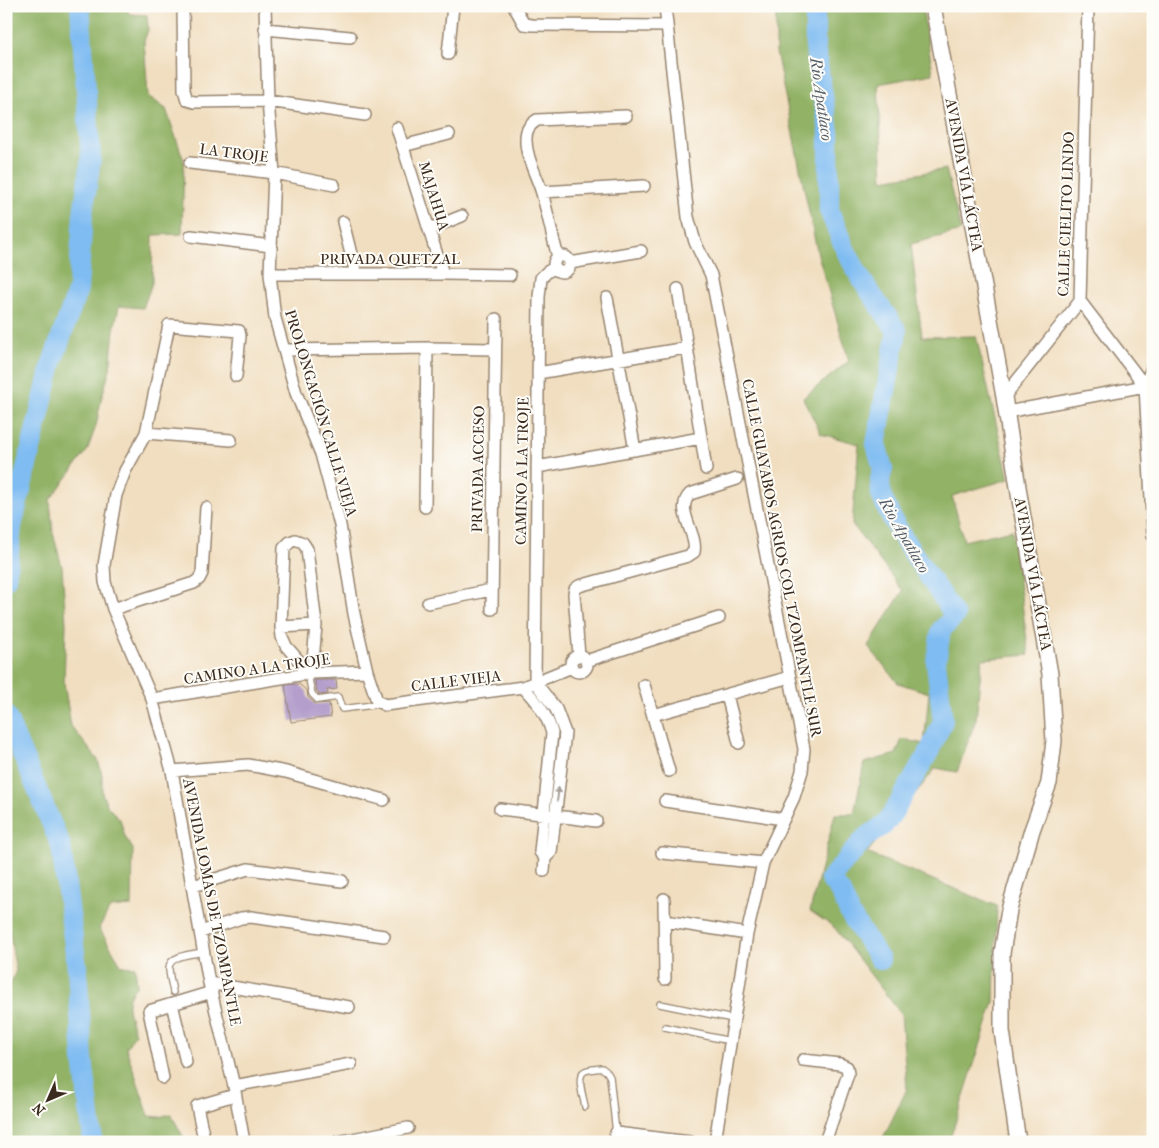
<svg xmlns="http://www.w3.org/2000/svg" width="1159" height="1148" font-family="'IM FELL French Canon',serif">
  <style>
    .forest { fill: #92b266; stroke: #666e42 }
    .lines { fill: none; stroke-linecap: round; stroke-linejoin: round }
    .river { stroke: #7fbcf2; stroke-width: 20 }
    .building { fill: #b49fcc }
    .service-casing { stroke: #96846f; stroke-width: 8 }
    .minor-casing { stroke: #96846f; stroke-width: 14 }
    .tertiary-casing { stroke: #96846f; stroke-width: 18 }
    .service { stroke: #fff; stroke-width: 5.5 }
    .minor { stroke: #fff; stroke-width: 11 }
    .tertiary { stroke: #fff; stroke-width: 15 }
    .oneway { fill: #a79f9a }
    .labels { text-anchor: middle; stroke-width: 4; stroke-linejoin: round; paint-order: stroke }
    .street-label { font-size: 15px; fill: #3b2a1e; stroke: #fdfcf7 }
    .water-label { font-size: 16px; font-style: italic; fill: #535d68; stroke: #fdfcf7 }
  </style>
  <rect width="100%" height="100%" fill="#fdfcf7"/>
  <filter id="ink" filterUnits="userSpaceOnUse"><feTurbulence type="fractalNoise" baseFrequency=".02" numOctaves="2"/><feDisplacementMap in="SourceGraphic" scale="10" xChannelSelector="R" yChannelSelector="G"/><feConvolveMatrix kernelMatrix="1 2 1 2 8 2 1 2 1" color-interpolation-filters="sRGB"/></filter>
  <filter id="wash" filterUnits="userSpaceOnUse"><feTurbulence type="fractalNoise" baseFrequency=".0096" numOctaves="4" result="noise"/><feDisplacementMap in="SourceGraphic" scale="20" xChannelSelector="R" yChannelSelector="G"/><feGaussianBlur stdDeviation="1.12" result="paint"/><feColorMatrix in="noise" values="0 0 0 0 0 0 0 0 0 0 0 0 0 0 0 0 0 1.4 0 .05"/><feComposite in="paint" operator="in"/></filter>
  <g filter="url(#wash)">
    <rect width="100%" height="100%" fill="#f1dec0"/>
    <!-- forest -->
    <path class="forest" d="M 6,6 L 126,6 L 129,14 L 147,15 L 148,30 L 144,41 L 148,96 L 166,109 L 184,161 L 182,234 L 153,235 L 152,283 L 143,308 L 119,306 L 114,330 L 110,369 L 101,400 L 96,426 L 87,451 L 50,500 L 53,533 L 62,567 L 66,624 L 64,683 L 71,726 L 98,760 L 102,775 L 102,793 L 108,807 L 120,819 L 125,837 L 133,849 L 132,906 L 110,908 L 99,928 L 122,966 L 135,967 L 137,986 C 121,1001 130,1015 135,1034 L 126,1048 L 149,1116 L 159,1117 L 171,1114 L 186,1142 L 6,1142 L 6,993 L 16,971 L 9,930 L 6,929 Z
      M 776,6 L 922,6 L 933,74 L 878,84 L 883,180 L 946,169 L 961,231 L 911,244 L 922,337 L 976,336 L 1009,479 L 952,496 L 964,541 L 1012,530 L 1029,655 L 982,659 L 976,719 L 957,772 L 936,768 L 867,853 L 997,906 L 994,1002 L 949,1142 L 881,1142 L 907,1089 L 901,1014 L 834,927 L 810,911 L 835,814 L 854,814 L 864,763 L 896,754 L 902,739 L 924,744 L 929,693 L 898,683 L 868,646 L 903,591 L 852,524 L 859,444 L 821,434 L 803,398 L 849,361 L 817,251 L 776,52 Z"/>
    <g class="lines">
      <!-- river -->
      <path class="river" d="M 815,6 L 815,47 L 829,132 L 829,210 L 845,249 L 861,279 L 897,331 L 876,444 L 883,469 L 880,479 L 881,495 L 891,517 L 905,541 L 955,616 L 941,630 L 936,662 L 943,721 L 929,752 L 893,813 L 884,825 L 865,838 L 830,879 L 841,893 L 850,914 L 880,960
        M 6,579 L 12,526 L 52,363 L 78,289 L 83,214 L 91,158 L 80,6
        M 6,716 L 61,846 L 77,968 L 83,1059 L 93,1142"/>
    </g>
    <g id="blocks">
      <!-- building -->
      <path class="building" d="M 315,680 L 336,680 L 337,689 L 327,690 L 328,694 L 320,695 L 317,692 Z
        M 299,684 L 307,691 L 308,697 L 315,704 L 329,703 L 331,717 L 291,722 L 285,685 Z"/>
    </g>
  </g>
  <g filter="url(#ink)">
    <use href="#blocks" fill-opacity="0" stroke="#96846f" stroke-width="1"/>
    <g class="lines">
      <defs>
        <path id="service" d="M 308,675 L 312,694 L 318,700 L 338,697 L 342,709 L 381,704
          M 173,992 C 172,985 169,976 169,968 C 169,955 194,954 204,952
          M 660,1004 L 733,1019
          M 665,1027 L 730,1041
          M 585,1107 C 584,1098 575,1076 585,1071 C 590,1069 597,1069 602,1068 L 607,1072 L 610,1077 L 616,1133"/>
        <path id="minor" d="M 183,6 L 184,90 L 187,100 L 194,102 L 268,101 L 365,115
          M 265,6 L 268,101 L 274,173 L 270,274 L 275,318 L 296,393 L 321,454 L 340,525 L 354,614 L 367,671 L 377,701 L 385,705 L 523,687 L 572,667
          M 514,6 L 524,24 L 532,25 L 667,26
          M 665,6 L 688,217 L 695,242 L 711,275 L 804,749 L 802,771 L 794,797 L 763,863 L 747,934 L 715,1142
          M 265,29 L 350,37
          M 448,54 L 453,6
          M 397,128 L 443,274
          M 403,146 L 449,134
          M 190,163 L 274,173 L 334,185
          M 542,192 L 644,186
          M 343,222 L 356,274
          M 429,229 L 462,216
          M 191,236 L 271,246
          M554 264a8 8 0 1 1 16 0a8 8 0 1 1-16 0Z
          M 558,257 C 552,236 548,214 542,193 C 537,176 525,156 526,138 C 526,129 530,125 537,120 L 626,116
          M 570,263 L 641,251
          M 270,274 L 443,274 L 510,275
          M 678,289 L 706,469
          M 607,298 L 635,450
          M 284,350 L 427,348 L 495,349
          M 1153,365 L 1145,386 L 1153,535
          M 538,373 L 686,348
          M 236,376 L 240,336 L 239,331 L 169,325 L 146,433 L 125,471 L 116,495 L 104,565 L 105,582 L 113,609 L 152,699 L 172,771 L 209,983 L 234,1086 L 244,1142
          M 1004,397 L 1080,301 L 1088,6
          M 1007,412 L 1145,386 L 1080,301
          M 146,433 L 231,440
          M 537,467 L 701,438
          M 425,507 L 427,348
          M 428,603 L 491,590
          M 113,609 L 194,583 L 199,579 L 202,573 L 206,508
          M 492,609 L 496,319
          M 281,627 L 316,625
          M 579,656 L 574,594 L 575,589 L 579,586 L 688,556 L 694,552 C 698,533 674,510 690,494 L 737,479
          M571 664a8 8 0 1 1 16 0a8 8 0 1 1-16 0Z
          M 586,661 L 719,618
          M 305,675 L 300,662 L 286,646 L 282,637 L 281,627 L 284,548 L 290,542 L 295,540 L 303,543 L 307,549 L 316,625 L 312,673
          M 535,682 L 539,297 L 541,278 L 547,272 L 554,268
          M 535,682 L 556,709 L 565,733 L 551,852 L 545,858
          M 644,685 L 669,771
          M 523,687 C 536,701 547,714 552,733 L 540,852 L 545,858
          M 727,695 L 739,743
          M 152,699 L 312,673 L 367,671
          M 653,715 L 790,677
          M 172,771 L 248,765 L 286,772 L 384,800
          M 665,801 L 783,819
          M 500,809 L 596,821
          M 662,853 L 763,863
          M 544,871 L 545,858
          M 193,886 L 248,869 L 342,881
          M 664,899 L 665,979
          M 665,921 L 747,934
          M 201,932 L 241,918 L 251,917 L 384,936
          M 209,983 L 349,1007
          M 172,1004 L 186,1062
          M 803,1060 L 840,1064 L 847,1067 L 848,1074 L 825,1142
          M 163,1078 L 149,1011 L 212,992
          M 234,1086 L 351,1064
          M 204,1139 L 197,1106 L 235,1095
          M 337,1142 L 408,1128
          M 614,1142 L 616,1133 L 690,1142"/>
        <path id="tertiary" d="M 933,6 L 1004,397 L 1020,500 L 1050,674 L 1054,741 L 1049,783 L 1032,830 L 1009,910 L 1002,953 L 1002,1031 L 1018,1142"/>
      </defs>
      <!-- service casing -->
      <use href="#service" class="service-casing"/>
      <!-- minor casing -->
      <use href="#minor" class="minor-casing"/>
      <!-- tertiary casing -->
      <use href="#tertiary" class="tertiary-casing"/>
      <!-- service -->
      <use href="#service" class="service"/>
      <!-- minor -->
      <use href="#minor" class="minor"/>
      <!-- tertiary -->
      <use href="#tertiary" class="tertiary"/>
    </g>
    <!-- one-way arrows -->
    <defs><path id="oneway-solid" d="M-6-.8H1V-3.2L6.5 0L1 3.2V.8H-6Z" transform="scale(1.25)"/></defs>
    <use class="oneway" href="#oneway-solid" transform="translate(558 794) rotate(-83)"/>
  </g>
  <g class="labels">
    <!-- street labels -->
    <g class="street-label">
      <text transform="translate(234 153) rotate(7)" y="5">LA TROJE</text>
      <text transform="translate(964 175) rotate(80)" y="5">AVENIDA VÍA LÁCTEA</text>
      <text transform="translate(434 196) rotate(73)" y="5">MAJAHUA</text>
      <text transform="translate(1066 214) rotate(-88)" y="5">CALLE CIELITO LINDO</text>
      <text x="390" y="264">PRIVADA QUETZAL</text>
      <text transform="translate(321 413) rotate(73)" y="5">PROLONGACIÓN CALLE VIEJA</text>
      <text transform="translate(478 469) rotate(-89)" y="5">PRIVADA ACCESO</text>
      <text transform="translate(522 471) rotate(-89)" y="5">CAMINO A LA TROJE</text>
      <text transform="translate(782 558) rotate(79)" y="5">CALLE GUAYABOS AGRIOS COL TZOMPANTLE SUR</text>
      <text transform="translate(1033 574) rotate(80)" y="5">AVENIDA VÍA LÁCTEA</text>
      <text transform="translate(257 669) rotate(-8)" y="5">CAMINO A LA TROJE</text>
      <text transform="translate(456 681) rotate(-7)" y="5">CALLE VIEJA</text>
      <text transform="translate(212 902) rotate(79)" y="5">AVENIDA LOMAS DE TZOMPANTLE</text>
    </g>
    <!-- water labels -->
    <g class="water-label">
      <text transform="translate(822 99) rotate(82)" y="6">Rio Apatlaco</text>
      <text transform="translate(905 535) rotate(60)" y="6">Rio Apatlaco</text>
    </g>
  </g>
  <!-- margin -->
  <rect width="1159" height="1148" fill="none" stroke="#fdfcf7" stroke-width="25"/>
  <!-- north arrow -->
  <g transform="translate(48 1100) rotate(225)" stroke="#fdfcf7" stroke-width="4" paint-order="stroke">
  <path d="M0-4L9 19L0 12L-9 19Z" fill="#3b2a1e"/>
  <text y="-8" font-size="14" font-weight="bold" text-anchor="middle" fill="#3b2a1e">N</text>
  </g>
</svg>
